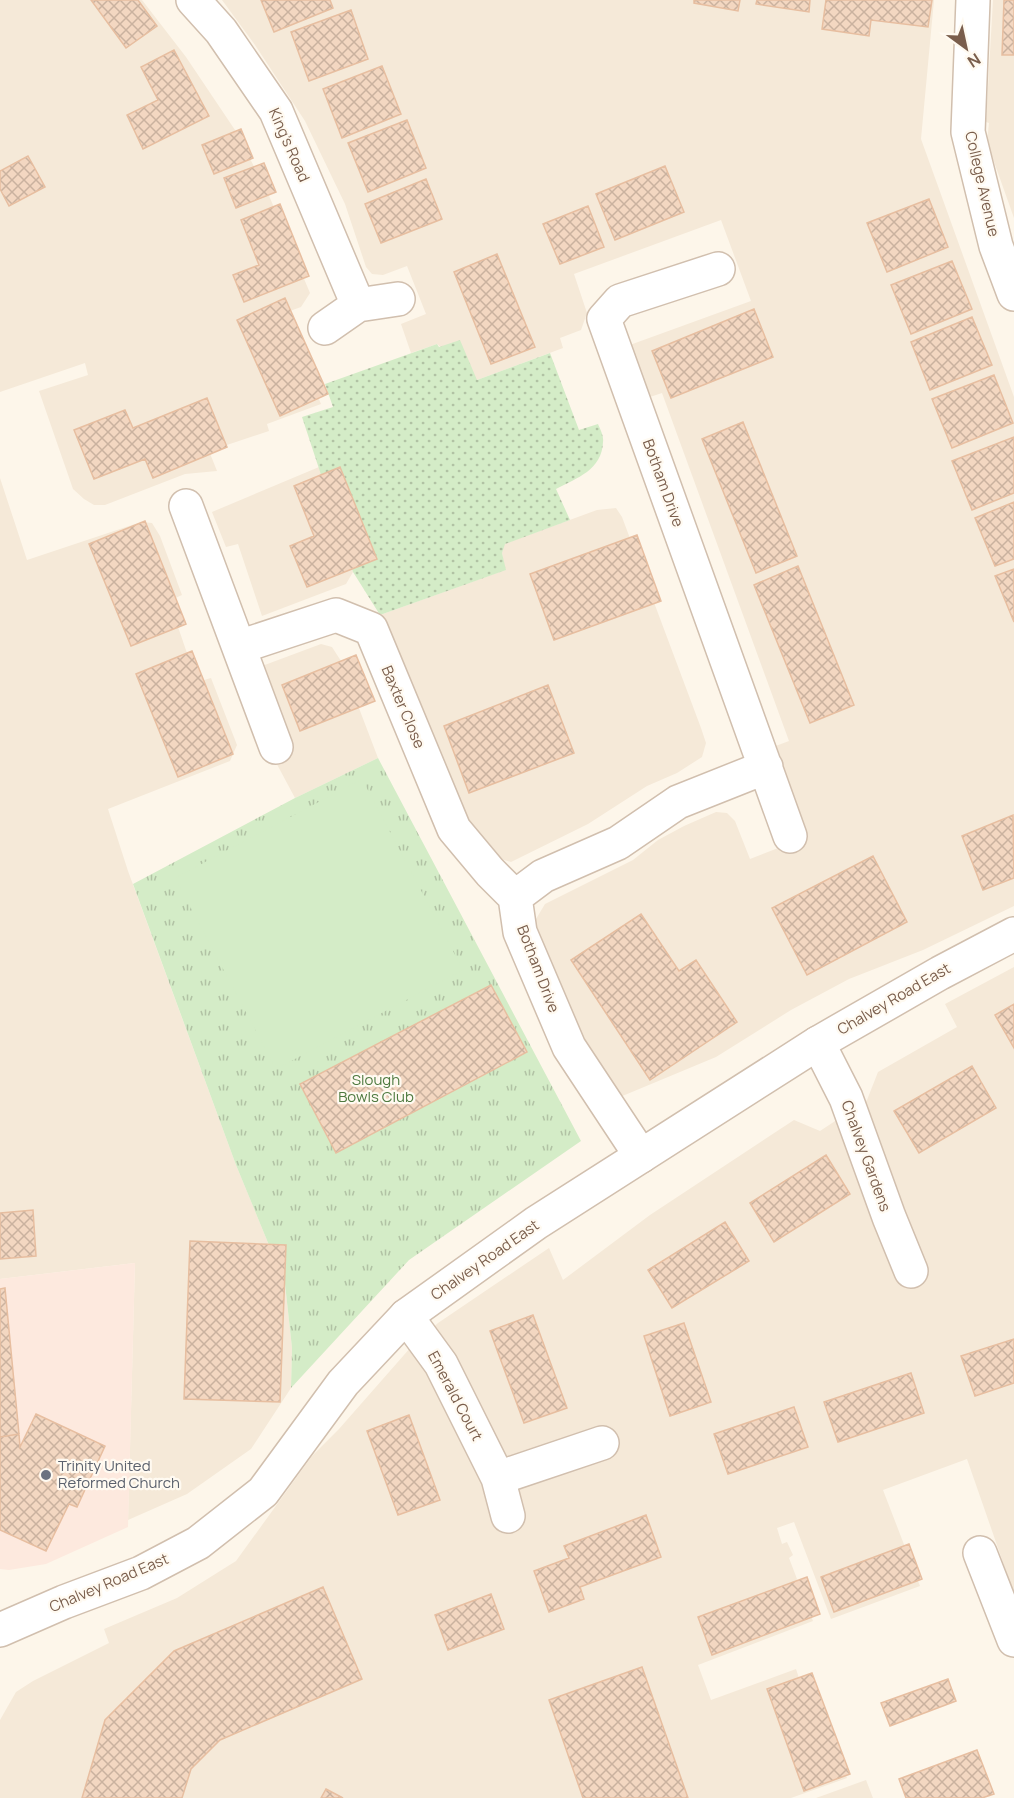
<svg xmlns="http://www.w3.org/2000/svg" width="1014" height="1798" font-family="Manrope,sans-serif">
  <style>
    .residential { fill: #f5e9d8 }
    .commercial { fill: #fde9de }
    .grass { fill: url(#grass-dots) }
    .park { fill: url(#park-tufts) }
    .pitch { fill: #d4ecc7 }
    .building { fill: url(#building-cross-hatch); stroke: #e7bea0; stroke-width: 1.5 }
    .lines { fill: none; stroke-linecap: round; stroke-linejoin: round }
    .minor-casing { stroke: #d1bfae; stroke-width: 36 }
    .tertiary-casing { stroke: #d1bfae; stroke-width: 36 }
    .minor { stroke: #fff; stroke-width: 33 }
    .tertiary { stroke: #fff; stroke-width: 33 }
    .worship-dot { fill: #6b7280; stroke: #fffaf1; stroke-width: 2 }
    .labels { text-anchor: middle; stroke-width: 4.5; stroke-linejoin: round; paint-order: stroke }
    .street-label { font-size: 15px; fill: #7a5e4c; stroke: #fffaf1 }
    .park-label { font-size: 15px; fill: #4e7a40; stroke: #fffaf1 }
    .worship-label { font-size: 15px; fill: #5b616d; stroke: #fffaf1; text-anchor: start }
  </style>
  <defs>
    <pattern id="grass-dots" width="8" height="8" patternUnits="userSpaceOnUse" patternTransform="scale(1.5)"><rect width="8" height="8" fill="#d4ecc7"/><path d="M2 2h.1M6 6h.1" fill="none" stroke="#b1c2a4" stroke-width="1.8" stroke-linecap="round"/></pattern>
    <pattern id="park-tufts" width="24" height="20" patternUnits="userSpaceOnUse" patternTransform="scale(1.5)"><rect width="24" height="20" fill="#d4ecc7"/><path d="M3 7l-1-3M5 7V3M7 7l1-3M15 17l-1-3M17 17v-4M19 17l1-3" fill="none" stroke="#b1c2a4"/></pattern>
    <pattern id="building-cross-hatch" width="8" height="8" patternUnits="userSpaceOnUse" patternTransform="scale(1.5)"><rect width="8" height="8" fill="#f3d7c1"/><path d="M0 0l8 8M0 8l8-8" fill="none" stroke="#cab29f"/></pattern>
  </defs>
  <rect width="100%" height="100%" fill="#fdf6ea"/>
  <!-- residential -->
  <path class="residential" d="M 0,0 L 142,0 L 186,57 L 237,133 L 270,198 L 310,293 L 301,307 L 276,316 L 315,390 L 321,404 L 267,424 L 269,431 L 209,451 L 217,471 L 185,474 L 105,505 L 94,505 L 84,499 L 73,489 L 39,391 L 88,375 L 85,363 L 0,392 Z
    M 222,0 L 934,0 L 921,139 L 1014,397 L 1014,906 L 923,950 L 849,979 L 791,1010 L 716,1057 L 620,1097 L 574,1029 L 534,934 L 536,919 L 545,904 L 633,860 L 658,840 L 684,826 L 716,812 L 727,813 L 735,821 L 750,859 L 799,840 L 765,750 L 789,741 L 662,393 L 647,398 L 627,346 L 751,301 L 721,220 L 574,274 L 587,313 L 581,330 L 560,338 L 563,348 L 477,380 L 437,344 L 411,353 L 401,324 L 426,314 L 407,266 L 383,275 L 372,274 L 366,267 L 345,204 L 305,121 L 255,45 Z
    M 993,0 L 1014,0 L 1014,218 L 987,142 L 989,123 L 986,122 Z
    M 319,467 L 353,572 L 346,584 L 262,616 L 238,544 L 226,547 L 212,512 Z
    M 0,478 L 27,560 L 141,522 L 152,523 L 160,536 L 182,595 L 169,601 L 197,682 L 211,678 L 237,745 L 230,761 L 108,809 L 128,871 L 236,1165 L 285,1284 L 292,1348 L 291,1388 L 251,1449 L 187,1494 L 128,1520 L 135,1263 L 0,1279 Z
    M 616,508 L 622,517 L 701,728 L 706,743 L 702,757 L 677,773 L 647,786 L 588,824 L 511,862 L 491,856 L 472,831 L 447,786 L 380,615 L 505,570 L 502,553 L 504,544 L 597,510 Z
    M 321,644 L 332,647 L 341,661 L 378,758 L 295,798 L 272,755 L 262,666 Z
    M 1014,967 L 1014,1594 L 967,1459 L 883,1490 L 920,1586 L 831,1619 L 794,1522 L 777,1528 L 782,1544 L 787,1542 L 793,1555 L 789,1558 L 813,1621 L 698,1665 L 711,1700 L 796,1669 L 802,1687 L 811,1685 L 847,1778 L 791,1798 L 0,1798 L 0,1720 L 16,1692 L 33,1681 L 109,1643 L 104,1629 L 177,1598 L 236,1561 L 312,1456 L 339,1429 L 411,1347 L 438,1323 L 549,1248 L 563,1280 L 650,1215 L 794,1120 L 820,1131 L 867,1100 L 878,1072 L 957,1027 L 945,1004 Z
    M 866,1780 L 873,1798 L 816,1798 Z"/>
  <!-- commercial -->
  <path class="commercial" d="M 135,1263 L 128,1527 L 46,1564 L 9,1570 L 0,1569 L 0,1279 Z"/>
  <!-- grass -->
  <path class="grass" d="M 460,340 L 477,380 L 550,353 L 579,430 L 598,424 C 600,429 604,436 603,442 C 602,470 577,478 556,489 L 570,520 L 505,544 L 502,553 L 506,570 L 380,615 L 353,572 L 302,417 L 333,407 L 325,384 L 437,344 L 439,347 Z"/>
  <!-- park -->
  <path class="park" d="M 378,758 L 581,1141 L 409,1260 L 291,1388 L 292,1348 L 285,1284 L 236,1165 L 133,884 L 295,798 Z"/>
  <!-- pitch -->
  <path class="pitch" d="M 362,779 L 463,970 L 276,1069 L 175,878 Z"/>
  <!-- building -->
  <path class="building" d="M 91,0 L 138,0 L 157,26 L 126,48 Z
    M 261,0 L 330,0 L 333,8 L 274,32 Z
    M 694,0 L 740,0 L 738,11 L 694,3 Z
    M 757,0 L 810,0 L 809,12 L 756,4 Z
    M 826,0 L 932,0 L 928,27 L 871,20 L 869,36 L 822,29 Z
    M 1004,0 L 1014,0 L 1014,55 L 1002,55 Z
    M 351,10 L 368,59 L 309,81 L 291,32 Z
    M 174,50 L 209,116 L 143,149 L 127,115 L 158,100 L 141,67 Z
    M 382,66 L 401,114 L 342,138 L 323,89 Z
    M 407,120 L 426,168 L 368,192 L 348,143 Z
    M 241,129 L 253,158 L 214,174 L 202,145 Z
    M 28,156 L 45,187 L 9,206 L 0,189 L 0,171 Z
    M 264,163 L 276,192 L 236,208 L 224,178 Z
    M 665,166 L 684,212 L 615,240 L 596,194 Z
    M 426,179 L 442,219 L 381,243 L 365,204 Z
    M 929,199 L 948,247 L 887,272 L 867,223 Z
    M 280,204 L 309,276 L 244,302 L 233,275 L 259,265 L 241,220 Z
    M 588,206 L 604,247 L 560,264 L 543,224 Z
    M 497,254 L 535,347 L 491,364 L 454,272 Z
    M 952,261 L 972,309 L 911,334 L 891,285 Z
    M 285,298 L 328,394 L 280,416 L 237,320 Z
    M 754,309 L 773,357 L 671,398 L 652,351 Z
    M 972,317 L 992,365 L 930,390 L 911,342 Z
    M 994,375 L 1013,423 L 952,448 L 932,399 Z
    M 207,398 L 227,447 L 153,478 L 145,459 L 94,479 L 74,430 L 125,410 L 133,428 Z
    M 743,422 L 797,556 L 756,573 L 702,439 Z
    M 1014,437 L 1014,493 L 972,510 L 952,461 Z
    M 340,467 L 377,559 L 307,587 L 290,546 L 314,536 L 294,486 Z
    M 1014,502 L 1014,559 L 995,566 L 975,518 Z
    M 145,521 L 186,624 L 131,646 L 89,544 Z
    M 637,535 L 661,601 L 554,640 L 530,574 Z
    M 798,566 L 854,705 L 810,723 L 754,585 Z
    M 1014,569 L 1014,622 L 995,576 Z
    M 192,651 L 233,754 L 178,777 L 136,674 Z
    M 356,655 L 375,701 L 300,731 L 282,685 Z
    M 548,685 L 574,753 L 469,793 L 444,726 Z
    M 1013,815 L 1014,878 L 983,890 L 962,836 Z
    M 873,856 L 907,922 L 807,975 L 772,908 Z
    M 641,914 L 679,971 L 696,960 L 737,1022 L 650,1080 L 571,960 Z
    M 491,985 L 527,1052 L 336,1153 L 300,1084 Z
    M 1014,1004 L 1014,1048 L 995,1015 Z
    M 972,1066 L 996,1108 L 919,1153 L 894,1111 Z
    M 826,1155 L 850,1194 L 774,1242 L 750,1203 Z
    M 33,1210 L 36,1256 L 0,1259 L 0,1213 Z
    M 725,1222 L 749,1261 L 672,1308 L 648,1270 Z
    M 190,1241 L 286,1245 L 280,1402 L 184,1399 Z
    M 5,1288 L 19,1434 L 0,1437 L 0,1289 Z
    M 533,1315 L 567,1408 L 524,1423 L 490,1331 Z
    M 684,1323 L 711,1402 L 670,1416 L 644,1336 Z
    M 1014,1339 L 1014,1383 L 975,1396 L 961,1356 Z
    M 911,1373 L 924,1413 L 838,1442 L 824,1402 Z
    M 794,1407 L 808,1447 L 728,1474 L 714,1434 Z
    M 36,1414 L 105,1446 L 77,1507 L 69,1504 L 46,1551 L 0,1530 L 0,1437 L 19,1434 L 20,1447 Z
    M 409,1415 L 440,1500 L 398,1515 L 367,1431 Z
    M 646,1515 L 661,1557 L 580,1587 L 584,1599 L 549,1612 L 534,1571 L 569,1558 L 564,1546 Z
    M 909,1544 L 922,1579 L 834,1612 L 821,1577 Z
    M 807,1577 L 820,1614 L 712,1655 L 698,1617 Z
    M 323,1587 L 362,1679 L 220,1740 L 191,1769 L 182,1798 L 82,1798 L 105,1720 L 174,1651 Z
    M 491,1594 L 504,1629 L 448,1650 L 435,1615 Z
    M 642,1667 L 688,1798 L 583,1798 L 549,1700 Z
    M 812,1673 L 850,1774 L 804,1791 L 767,1689 Z
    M 948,1679 L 956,1701 L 890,1726 L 881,1703 Z
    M 977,1750 L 994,1794 L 982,1798 L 906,1798 L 899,1779 Z
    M 326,1789 L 343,1798 L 321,1798 Z"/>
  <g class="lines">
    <defs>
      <path id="minor" d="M 193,0 L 221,31 L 276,111 L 358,305
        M 973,0 L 968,132 L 996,246 L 1014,294
        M 718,269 L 620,301 L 604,319 L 790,836
        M 325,328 L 358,305 L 398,299
        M 186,506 L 276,747
        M 239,647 L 336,615 L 371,629 L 454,829 L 490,872 L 515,897
        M 818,1043 L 846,1098 L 889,1217 L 911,1271
        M 641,1156 L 569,1047 L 520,932 L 515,897 L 543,876 L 618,843 L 678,802 L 766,767
        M 406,1316 L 441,1364 L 498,1478 L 508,1516
        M 498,1478 L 602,1443
        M 980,1553 L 1014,1640"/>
      <path id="tertiary" d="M 0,1630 L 64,1602 L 141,1573 L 198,1543 L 263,1492 L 343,1383 L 406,1316 L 536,1223 L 818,1043 L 940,973 L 1014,934"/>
    </defs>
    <!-- minor casing -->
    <use href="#minor" class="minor-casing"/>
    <!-- tertiary casing -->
    <use href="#tertiary" class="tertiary-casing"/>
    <!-- minor -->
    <use href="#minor" class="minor"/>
    <!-- tertiary -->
    <use href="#tertiary" class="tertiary"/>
  </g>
  <!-- markers -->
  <circle class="worship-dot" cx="46" cy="1475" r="6"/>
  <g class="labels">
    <!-- street labels -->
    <g class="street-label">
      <text transform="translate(289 145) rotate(66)" y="5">King's Road</text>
      <text transform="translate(982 184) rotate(77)" y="5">College Avenue</text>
      <text transform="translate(663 483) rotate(70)" y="5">Botham Drive</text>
      <text transform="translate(403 707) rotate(67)" y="5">Baxter Close</text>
      <text transform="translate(538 969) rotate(69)" y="5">Botham Drive</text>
      <text transform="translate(894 999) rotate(-30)" y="5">Chalvey Road East</text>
      <text transform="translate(866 1156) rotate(70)" y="5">Chalvey Gardens</text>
      <text transform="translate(485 1260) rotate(-35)" y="5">Chalvey Road East</text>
      <text transform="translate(455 1396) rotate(62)" y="5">Emerald Court</text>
      <text transform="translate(109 1583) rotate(-23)" y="5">Chalvey Road East</text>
    </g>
    <!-- park labels -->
    <g class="park-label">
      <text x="376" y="1085">Slough<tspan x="376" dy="17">Bowls Club</tspan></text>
    </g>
    <!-- worship labels -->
    <g class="worship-label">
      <text x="58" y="1471">Trinity United<tspan x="58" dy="17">Reformed Church</tspan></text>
    </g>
  </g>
  <!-- north arrow -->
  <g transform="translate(966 48) rotate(147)" stroke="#fffaf1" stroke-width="4.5" paint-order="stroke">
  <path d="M0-4.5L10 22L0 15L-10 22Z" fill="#7a5e4c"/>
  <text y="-9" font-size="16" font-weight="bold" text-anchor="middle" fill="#7a5e4c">N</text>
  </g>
</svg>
